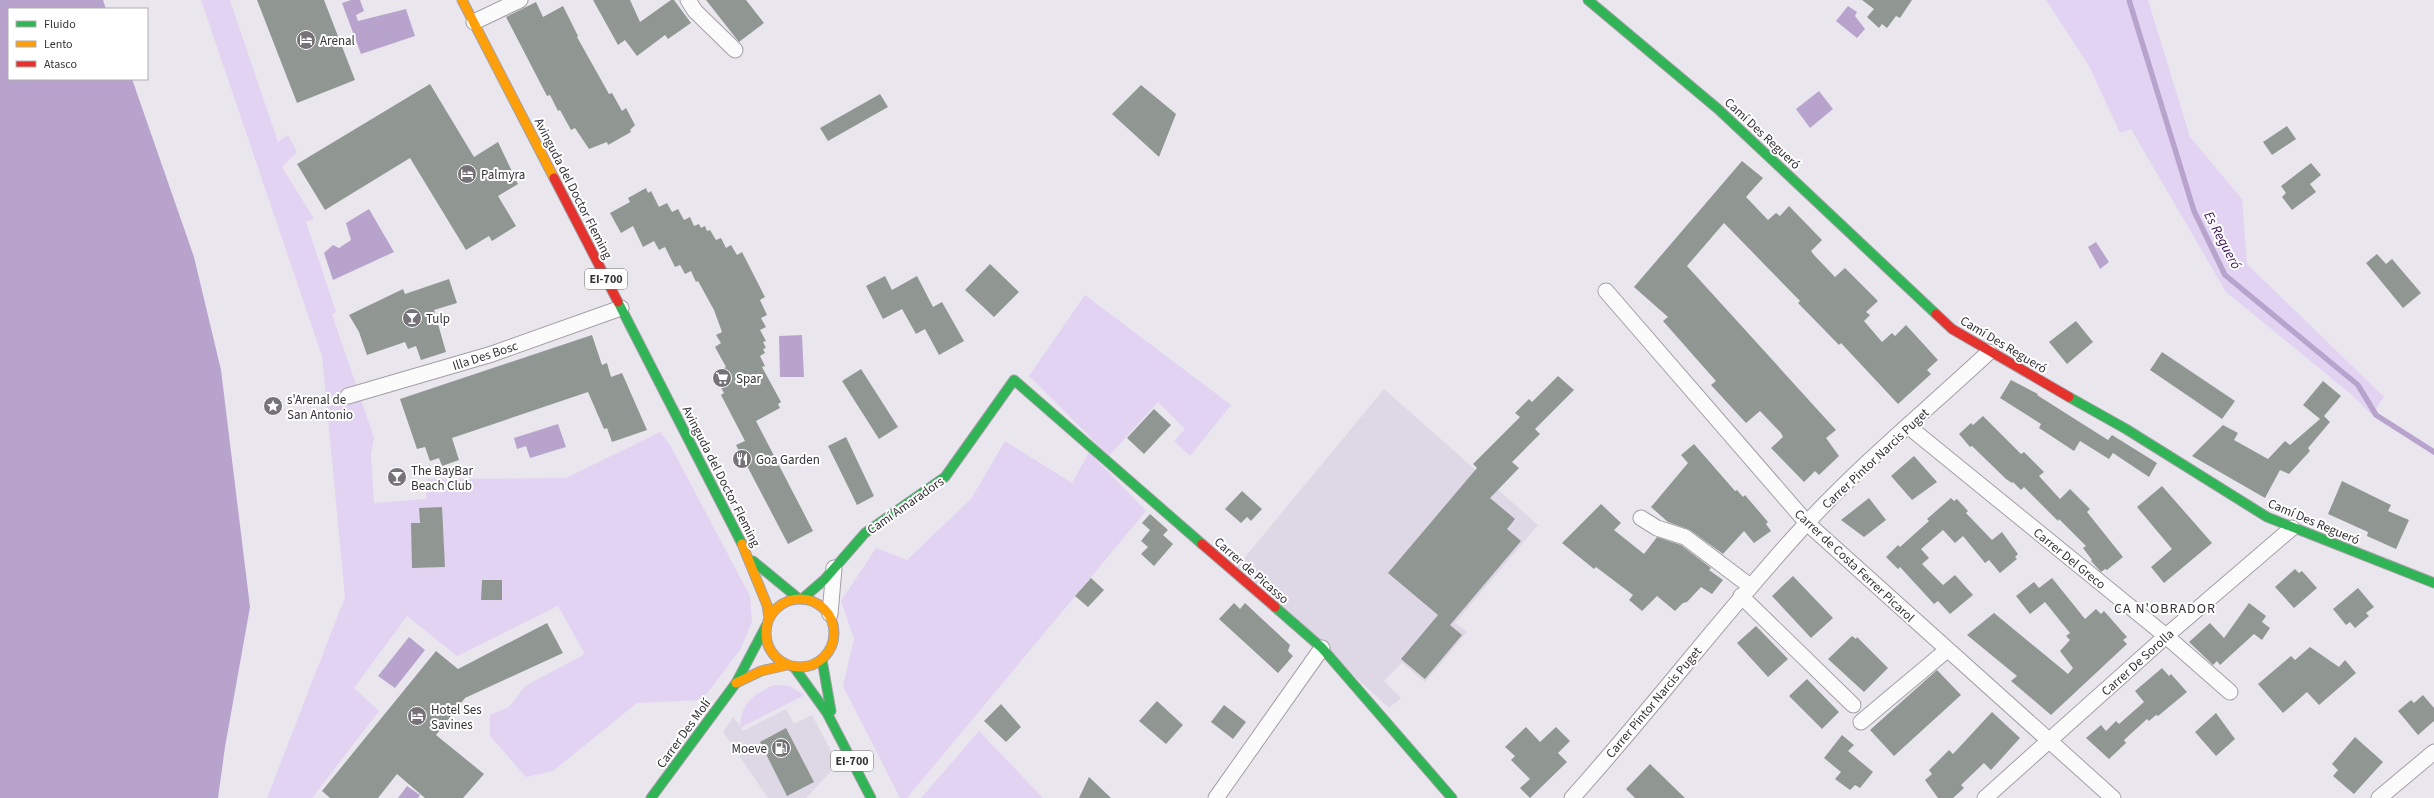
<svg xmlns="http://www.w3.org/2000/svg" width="2434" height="798" font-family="'Source Sans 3',sans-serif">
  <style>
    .built { fill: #ded7e5 }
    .green { fill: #e3d3f3 }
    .water { fill: #b8a3cd }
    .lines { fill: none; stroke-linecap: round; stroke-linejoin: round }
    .stream { stroke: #b8a3cd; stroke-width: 5.5 }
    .building { fill: #909793 }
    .street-casing { stroke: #a29fa5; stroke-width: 17 }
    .fast-casing { stroke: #a29fa5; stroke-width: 11 }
    .slow-casing { stroke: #a29fa5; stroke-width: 11 }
    .jam-casing { stroke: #a29fa5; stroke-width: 11 }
    .street { stroke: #fcfbfc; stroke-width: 15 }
    .fast { stroke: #30b455; stroke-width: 9 }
    .slow { stroke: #ff9f0a; stroke-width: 9 }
    .jam { stroke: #e5322d; stroke-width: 9 }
    .labels { text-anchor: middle; stroke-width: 4; stroke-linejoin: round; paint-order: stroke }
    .shield { fill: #fff; stroke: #727074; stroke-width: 1 }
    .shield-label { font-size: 12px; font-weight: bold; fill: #363338 }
    .poi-label { font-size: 13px; fill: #363338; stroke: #fff; text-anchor: start }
    .street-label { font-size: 13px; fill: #363338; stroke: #fff }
    .water-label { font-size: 14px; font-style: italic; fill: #3c1258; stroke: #fff }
    .neighbourhood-label { font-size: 14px; letter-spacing: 1px; fill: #363338; stroke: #fff }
  </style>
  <rect width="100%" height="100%" fill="#eae6ee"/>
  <!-- built -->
  <path class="built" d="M 1384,389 L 1538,525 L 1455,623 L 1467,632 L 1425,682 L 1402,663 L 1384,681 L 1401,698 L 1389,708 L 1236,568 Z
    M 786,709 L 794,724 L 812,715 L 838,764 L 806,798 L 768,798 L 723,732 L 733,717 L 743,731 Z"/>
  <!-- green -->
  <path class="green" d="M 201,0 L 230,0 L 278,142 L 288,135 L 297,152 L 282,167 L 314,219 L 306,222 L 336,312 L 332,314 L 374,438 L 371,454 L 374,503 L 426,499 L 427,479 L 566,478 L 660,432 L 670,445 L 750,596 L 752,622 L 740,650 L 702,700 L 637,703 L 553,771 L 526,777 L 490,736 L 490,715 L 509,707 L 525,686 L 585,654 L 558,606 L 457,656 L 407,616 L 354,688 L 379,711 L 312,798 L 267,798 L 345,597 L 322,356 Z
    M 2046,0 L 2148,0 L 2190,137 L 2242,199 L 2247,264 L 2384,397 L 2372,415 L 2352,395 L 2226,292 L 2131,129 L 2120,133 L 2089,66 Z
    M 1085,295 L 1231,405 L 1190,456 L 1174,441 L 1185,429 L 1158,402 L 1109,456 L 1029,376 Z
    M 1005,441 L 1072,483 L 1089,452 L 1146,511 L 907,798 L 900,798 L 843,686 L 854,639 L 841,601 L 876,548 L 907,560 L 971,499 Z
    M 774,685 L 789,686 L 805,695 L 740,728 C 741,702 753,695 774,685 Z
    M 979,731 L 1043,798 L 921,798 Z"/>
  <!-- water -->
  <path class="water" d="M 0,0 L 103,0 L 106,9 L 9,9 L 9,79 L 132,79 L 194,257 L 221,370 L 250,607 L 225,747 L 218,798 L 0,798 Z
    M 351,0 L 360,0 L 364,11 L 356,15 L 358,21 L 406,9 L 415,36 L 361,54 L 342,3 Z
    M 1848,6 L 1857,12 L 1855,16 L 1865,29 L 1857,38 L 1836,21 Z
    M 1819,91 L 1833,109 L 1810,128 L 1796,109 Z
    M 369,209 L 394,252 L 333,280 L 324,253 L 333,245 L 339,248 L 351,240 L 346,223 Z
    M 2096,242 L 2109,262 L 2100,269 L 2088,247 Z
    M 802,335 L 804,377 L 780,377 L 779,336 Z
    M 558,424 L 566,447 L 530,458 L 526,446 L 517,449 L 514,438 Z
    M 409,637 L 425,650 L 395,688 L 378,676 Z
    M 407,786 L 420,795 L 418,798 L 398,798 Z"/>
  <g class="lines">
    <!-- stream -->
    <path class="stream" d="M 2129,0 L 2194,211 L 2225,275 L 2358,385 L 2376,415 L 2434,452"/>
  </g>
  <!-- building -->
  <path class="building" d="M 257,0 L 324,0 L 355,80 L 297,103 Z
    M 593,0 L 630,0 L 640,22 L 671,0 L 674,0 L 691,23 L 668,39 L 665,35 L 637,56 L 625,40 L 618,45 Z
    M 706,0 L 746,0 L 764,23 L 739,42 Z
    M 1862,0 L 1912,0 L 1900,18 L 1896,16 L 1887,28 L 1882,24 L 1879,28 L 1867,17 L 1874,9 Z
    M 536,2 L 543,17 L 563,6 L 578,36 L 577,37 L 609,94 L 612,93 L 622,111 L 626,108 L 635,125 L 630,130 L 631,132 L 608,145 L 607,142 L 589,149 L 575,128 L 571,130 L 560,110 L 558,111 L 550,95 L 547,96 L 506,17 Z
    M 430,84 L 474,157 L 498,142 L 518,184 L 498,196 L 516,226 L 492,241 L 489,236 L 466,250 L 410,158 L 325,210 L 297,164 Z
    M 1141,85 L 1176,114 L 1159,157 L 1112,114 Z
    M 880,94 L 888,107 L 828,141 L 820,128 Z
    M 2287,126 L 2296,139 L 2272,155 L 2263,142 Z
    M 1742,161 L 1763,178 L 1746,197 L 1768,220 L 1776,213 L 1780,216 L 1789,206 L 1822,240 L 1811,251 L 1814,255 L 1835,277 L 1845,268 L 1878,301 L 1866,312 L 1870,315 L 1864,321 L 1882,342 L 1892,333 L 1895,336 L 1906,325 L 1938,360 L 1927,370 L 1931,374 L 1898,404 L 1841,343 L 1839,345 L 1798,303 L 1800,301 L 1724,223 L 1687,266 L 1836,430 L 1826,438 L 1839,456 L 1819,475 L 1815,471 L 1804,482 L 1771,448 L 1783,437 L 1781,433 L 1760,411 L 1746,423 L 1711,385 L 1716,381 L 1663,321 L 1668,317 L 1634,287 Z
    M 2311,163 L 2321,175 L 2310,184 L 2316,192 L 2292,210 L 2282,197 L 2286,193 L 2281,186 Z
    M 646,188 L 648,193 L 651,191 L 659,207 L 667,203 L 672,212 L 678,209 L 684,220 L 690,217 L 694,226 L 699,224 L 701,228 L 705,226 L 707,231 L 710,230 L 716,240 L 721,238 L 726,248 L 731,245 L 737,255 L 742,252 L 765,297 L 760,300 L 767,315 L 761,318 L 766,327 L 760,330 L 766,341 L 763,342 L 766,348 L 763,349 L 765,353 L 760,356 L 765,366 L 762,367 L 781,402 L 778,404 L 780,408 L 756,421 L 813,531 L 788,544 L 736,445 L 745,441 L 721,395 L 724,393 L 714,374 L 726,367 L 715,347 L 721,343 L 716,335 L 722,332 L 714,310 L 698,281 L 696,282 L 691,271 L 685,274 L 680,265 L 675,267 L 665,247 L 659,250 L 654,241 L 643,247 L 633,226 L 621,233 L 610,213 L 630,202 L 628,198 Z
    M 2377,254 L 2386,264 L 2392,259 L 2421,293 L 2403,308 L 2366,263 Z
    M 990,264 L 1019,292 L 994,317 L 965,290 Z
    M 885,276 L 892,290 L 917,276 L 933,307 L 942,302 L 964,341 L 939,355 L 925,329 L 916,334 L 902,309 L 883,319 L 866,286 Z
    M 449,279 L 457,303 L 434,310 L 446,352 L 421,360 L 416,346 L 408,349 L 405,342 L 367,355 L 359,332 L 349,315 L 403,289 L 405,294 Z
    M 2076,321 L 2093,342 L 2067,364 L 2049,342 Z
    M 592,335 L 602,365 L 607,363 L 611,377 L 622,373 L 647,430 L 612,442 L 607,428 L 604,429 L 588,392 L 452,438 L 459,460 L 442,466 L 439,458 L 430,461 L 425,447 L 417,449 L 400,399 Z
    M 2162,352 L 2235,401 L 2222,419 L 2150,370 Z
    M 861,369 L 898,427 L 879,439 L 842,381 Z
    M 1558,376 L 1574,390 L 1535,429 L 1540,434 L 1512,462 L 1519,468 L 1490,498 L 1515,519 L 1507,529 L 1521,541 L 1450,625 L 1462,635 L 1425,679 L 1401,659 L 1438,615 L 1388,573 L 1477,468 L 1473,464 L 1520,417 L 1515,413 L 1529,399 L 1532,402 Z
    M 2011,380 L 2038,394 L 2037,395 L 2108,440 L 2112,435 L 2157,463 L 2149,477 L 2113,453 L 2109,459 L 2080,441 L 2074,451 L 2039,428 L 2041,424 L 2000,398 Z
    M 2323,381 L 2341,396 L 2324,416 L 2330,422 L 2308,448 L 2310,451 L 2289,474 L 2280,470 L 2265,498 L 2192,456 L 2223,425 L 2238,433 L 2234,440 L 2268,459 L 2285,441 L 2290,445 L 2320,419 L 2303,405 Z
    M 1154,409 L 1171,425 L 1144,454 L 1127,438 Z
    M 1983,416 L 2021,454 L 2024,452 L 2044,472 L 2039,476 L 2060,499 L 2070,489 L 2090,509 L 2087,512 L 2123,557 L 2107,570 L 2105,569 L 2101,572 L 2091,561 L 2092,560 L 2083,548 L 2086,546 L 2059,519 L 2058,521 L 2024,487 L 2021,490 L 2013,482 L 2012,483 L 2006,479 L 1972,446 L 1970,447 L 1959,434 L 1971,423 L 1973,425 Z
    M 846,437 L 874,496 L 857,505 L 828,446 Z
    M 1694,444 L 1735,491 L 1737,490 L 1743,497 L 1745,495 L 1768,522 L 1766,524 L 1771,531 L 1754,543 L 1744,531 L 1723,554 L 1690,530 L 1668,522 L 1651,507 L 1688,463 L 1681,455 Z
    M 1914,456 L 1937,482 L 1912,500 L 1891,476 Z
    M 2342,481 L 2391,505 L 2388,511 L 2409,520 L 2396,549 L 2367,536 L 2368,532 L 2328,514 Z
    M 2162,486 L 2212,543 L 2164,583 L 2151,567 L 2172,549 L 2137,507 Z
    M 1242,491 L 1262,509 L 1251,521 L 1247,517 L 1241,523 L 1225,509 Z
    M 1869,498 L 1886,520 L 1864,537 L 1841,520 Z
    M 1951,498 L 1954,501 L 1957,499 L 1968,511 L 1966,513 L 1992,540 L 2002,532 L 2018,554 L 2015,557 L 2017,559 L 2000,573 L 1989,560 L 1985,563 L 1963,536 L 1955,543 L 1943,530 L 1921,549 L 1929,558 L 1922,564 L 1943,585 L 1955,575 L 1973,595 L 1950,614 L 1938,601 L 1934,604 L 1900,567 L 1898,569 L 1886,557 L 1898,545 L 1900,547 L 1929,521 L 1927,519 Z
    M 1601,504 L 1621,523 L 1614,530 L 1644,554 L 1657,537 L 1681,545 L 1711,568 L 1709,570 L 1723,580 L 1712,594 L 1701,587 L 1687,602 L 1683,603 L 1675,611 L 1657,596 L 1642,611 L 1629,600 L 1633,595 L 1596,567 L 1594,569 L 1562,543 Z
    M 442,507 L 445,567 L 412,568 L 411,523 L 420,523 L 419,508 Z
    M 1150,514 L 1168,530 L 1163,535 L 1173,544 L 1154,566 L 1141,554 L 1148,547 L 1141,541 L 1150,530 L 1142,523 Z
    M 2295,569 L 2299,573 L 2302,571 L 2317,588 L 2294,608 L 2275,587 Z
    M 1793,576 L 1833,618 L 1811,638 L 1772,596 Z
    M 1091,578 L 1104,590 L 1088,607 L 1075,596 Z
    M 2052,578 L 2085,619 L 2096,609 L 2101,614 L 2104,611 L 2127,637 L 2123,640 L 2127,644 L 2051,715 L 2011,681 L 2017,676 L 1967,635 L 1994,613 L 2068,674 L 2073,668 L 2060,651 L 2070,640 L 2066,636 L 2070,633 L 2045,602 L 2030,614 L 2016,596 L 2034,582 L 2039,588 Z
    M 482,580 L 502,580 L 502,600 L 481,600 Z
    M 2358,588 L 2374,607 L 2366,613 L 2369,616 L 2355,628 L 2350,622 L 2346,625 L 2333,609 Z
    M 1234,603 L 1240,609 L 1245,603 L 1290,645 L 1288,651 L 1293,656 L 1278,673 L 1219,619 Z
    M 2249,603 L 2266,616 L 2262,622 L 2270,628 L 2262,640 L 2254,634 L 2220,665 L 2217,661 L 2213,665 L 2189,642 L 2210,623 L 2224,638 Z
    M 547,623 L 563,653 L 465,698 L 436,735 L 484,774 L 463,798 L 425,798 L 397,774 L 378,798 L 330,798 L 322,791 L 436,651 L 458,669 Z
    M 1756,626 L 1788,659 L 1768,677 L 1737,643 Z
    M 1852,636 L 1856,639 L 1857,637 L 1888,668 L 1864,692 L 1828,659 Z
    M 2310,647 L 2339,667 L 2345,660 L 2356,673 L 2319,705 L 2307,692 L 2283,713 L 2258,684 L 2291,656 L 2295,660 Z
    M 2162,668 L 2169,676 L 2171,674 L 2187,692 L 2158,716 L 2156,715 L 2149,721 L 2147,719 L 2124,740 L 2126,743 L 2109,759 L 2086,738 L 2101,725 L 2106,731 L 2116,721 L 2119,724 L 2144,702 L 2135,691 Z
    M 1937,670 L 1961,695 L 1894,756 L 1870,730 Z
    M 1807,679 L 1839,712 L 1822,729 L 1789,696 Z
    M 2423,695 L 2434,708 L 2434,721 L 2418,735 L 2398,711 L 2411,700 L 2414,703 Z
    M 1157,701 L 1183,725 L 1166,744 L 1139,721 Z
    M 1001,704 L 1021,727 L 1006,742 L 984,721 Z
    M 1224,705 L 1246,722 L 1233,739 L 1211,722 Z
    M 1992,712 L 2020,738 L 1991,770 L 1984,763 L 1961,785 L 1964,788 L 1953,798 L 1938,798 L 1925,780 L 1932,774 L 1929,770 L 1949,750 L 1953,754 Z
    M 2216,713 L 2235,739 L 2216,756 L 2195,732 Z
    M 1526,727 L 1540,742 L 1556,727 L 1570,741 L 1558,753 L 1567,762 L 1530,798 L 1520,788 L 1530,779 L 1511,760 L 1515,756 L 1505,747 Z
    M 786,728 L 814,782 L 787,796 L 760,742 Z
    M 1842,735 L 1854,745 L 1848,751 L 1873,772 L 1860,788 L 1855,785 L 1850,790 L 1835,779 L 1841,772 L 1824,758 Z
    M 2355,737 L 2383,762 L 2354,794 L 2333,776 L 2338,770 L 2332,764 Z
    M 1650,764 L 1685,798 L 1635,798 L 1626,789 Z
    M 1089,777 L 1111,798 L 1079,798 Z"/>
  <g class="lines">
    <defs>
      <path id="street" d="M 688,0 L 695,11 L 735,50
        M 474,22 L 520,0
        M 1606,291 L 1807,523 L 2113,798
        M 348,396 L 492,354 L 621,308
        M 1909,427 L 2166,636 L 2230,692
        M 1641,518 L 1657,528 L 1685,537 L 1750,586
        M 1741,596 L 1853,705
        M 830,614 L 834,568
        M 1861,722 L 1947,650
        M 1216,798 L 1322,648
        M 1572,798 C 1652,709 1724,613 1805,525 C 1862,463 1928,409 1989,352
        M 1985,798 L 2166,636 L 2292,528
        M 2379,798 L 2434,752"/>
      <path id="fast" d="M 1588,0 L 1718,109 L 1936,314
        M 618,302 L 742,544
        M 2069,397 L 2126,429 L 2267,517 L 2434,583
        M 753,561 L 798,598
        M 802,599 L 824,580 L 865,533 L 945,477 L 1014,380 L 1202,544
        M 1275,607 L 1322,648 L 1452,798
        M 822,660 L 831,711
        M 794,667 L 827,713 L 871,798
        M 651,798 L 736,683 L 766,626"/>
      <path id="slow" d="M 462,0 L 554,178
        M 742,544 L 767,605 L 769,618
        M766 633a34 34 0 1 1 68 0a34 34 0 1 1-68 0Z
        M 736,683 L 761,671 L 787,665"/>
      <path id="jam" d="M 554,178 L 618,302
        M 1936,314 L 1952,329 L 2069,397
        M 1202,544 L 1275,607"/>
    </defs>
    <!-- street casing -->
    <use href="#street" class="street-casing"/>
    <!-- fast casing -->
    <use href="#fast" class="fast-casing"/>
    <!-- slow casing -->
    <use href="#slow" class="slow-casing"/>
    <!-- jam casing -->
    <use href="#jam" class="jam-casing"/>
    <!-- street -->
    <use href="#street" class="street"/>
    <!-- fast -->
    <use href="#fast" class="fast"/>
    <!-- slow -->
    <use href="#slow" class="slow"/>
    <!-- jam -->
    <use href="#jam" class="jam"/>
  </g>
  <!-- icons -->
  <defs>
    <symbol id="hotel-disc" viewBox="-11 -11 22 22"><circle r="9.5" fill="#757278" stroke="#fff"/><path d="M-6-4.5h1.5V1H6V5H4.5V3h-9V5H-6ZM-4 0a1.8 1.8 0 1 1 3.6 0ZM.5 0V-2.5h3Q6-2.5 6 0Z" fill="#fff"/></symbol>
    <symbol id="bar-disc" viewBox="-11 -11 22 22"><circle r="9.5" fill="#757278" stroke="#fff"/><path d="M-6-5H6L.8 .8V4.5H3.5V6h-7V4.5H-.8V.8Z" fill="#fff"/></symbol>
    <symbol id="supermarket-disc" viewBox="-11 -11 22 22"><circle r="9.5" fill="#757278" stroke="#fff"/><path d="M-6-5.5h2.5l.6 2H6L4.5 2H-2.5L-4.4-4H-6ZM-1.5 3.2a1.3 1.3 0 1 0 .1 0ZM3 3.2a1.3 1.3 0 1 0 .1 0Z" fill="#fff"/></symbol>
    <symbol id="sight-disc" viewBox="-11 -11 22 22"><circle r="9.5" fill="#757278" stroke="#fff"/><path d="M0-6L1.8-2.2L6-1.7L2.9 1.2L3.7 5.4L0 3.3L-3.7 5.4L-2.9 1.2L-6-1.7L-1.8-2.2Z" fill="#fff"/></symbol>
    <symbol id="restaurant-disc" viewBox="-11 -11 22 22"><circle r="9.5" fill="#757278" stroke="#fff"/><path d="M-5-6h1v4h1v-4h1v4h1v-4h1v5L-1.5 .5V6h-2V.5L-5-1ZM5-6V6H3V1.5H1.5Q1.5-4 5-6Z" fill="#fff"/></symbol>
    <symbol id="fuel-disc" viewBox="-11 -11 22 22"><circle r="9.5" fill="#757278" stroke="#fff"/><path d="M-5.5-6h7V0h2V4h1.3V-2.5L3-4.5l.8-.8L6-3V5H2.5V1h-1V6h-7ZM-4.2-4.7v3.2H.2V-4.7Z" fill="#fff"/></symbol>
  </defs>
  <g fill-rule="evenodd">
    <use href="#hotel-disc" x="295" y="29" width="22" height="22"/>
    <use href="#hotel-disc" x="456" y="163" width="22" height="22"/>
    <use href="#bar-disc" x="401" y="307" width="22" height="22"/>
    <use href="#supermarket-disc" x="711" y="367" width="22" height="22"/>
    <use href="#sight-disc" x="262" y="395" width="22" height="22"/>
    <use href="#restaurant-disc" x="731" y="448" width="22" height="22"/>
    <use href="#bar-disc" x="386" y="466" width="22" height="22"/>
    <use href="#hotel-disc" x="406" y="705" width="22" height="22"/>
    <use href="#fuel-disc" x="770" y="737" width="22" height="22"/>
  </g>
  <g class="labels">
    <!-- shield labels -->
    <g class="shield">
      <rect x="585" y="269" width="42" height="20" rx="3"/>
      <rect x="831" y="751" width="42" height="20" rx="3"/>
    </g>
    <g class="shield-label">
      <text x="606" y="283">EI-700</text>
      <text x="852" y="765">EI-700</text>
    </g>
    <!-- poi labels -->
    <g class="poi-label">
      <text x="320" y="45">Arenal</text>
      <text x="481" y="179">Palmyra</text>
      <text x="426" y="323">Tulp</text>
      <text x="736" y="383">Spar</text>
      <text x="287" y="404">s'Arenal de<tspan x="287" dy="15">San Antonio</tspan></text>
      <text x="756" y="464">Goa Garden</text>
      <text x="411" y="475">The BayBar<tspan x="411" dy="15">Beach Club</tspan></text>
      <text x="431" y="714">Hotel Ses<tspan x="431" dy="15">Savines</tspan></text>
      <text x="767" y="753" text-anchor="end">Moeve</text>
    </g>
    <!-- street labels -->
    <g class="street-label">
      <text transform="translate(1763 133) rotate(43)" y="5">Camí Des Regueró</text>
      <text transform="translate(574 188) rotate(63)" y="5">Avinguda del Doctor Fleming</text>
      <text transform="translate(2004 344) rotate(31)" y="5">Camí Des Regueró</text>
      <text transform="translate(485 355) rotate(-18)" y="5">Illa Des Bosc</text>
      <text transform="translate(1875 458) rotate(-43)" y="5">Carrer Pintor Narcis Puget</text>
      <text transform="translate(722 476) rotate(63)" y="5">Avinguda del Doctor Fleming</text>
      <text transform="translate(905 505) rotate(-35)" y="5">Camí Amaradors</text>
      <text transform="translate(2314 521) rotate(23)" y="5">Camí Des Regueró</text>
      <text transform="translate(2070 558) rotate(39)" y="5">Carrer Del Greco</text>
      <text transform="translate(1855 565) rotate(43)" y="5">Carrer de Costa Ferrer Picarol</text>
      <text transform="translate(1252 570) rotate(41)" y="5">Carrer de Picasso</text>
      <text transform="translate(2137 662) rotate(-42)" y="5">Carrer De Sorolla</text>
      <text transform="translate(1653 702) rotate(-50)" y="5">Carrer Pintor Narcis Puget</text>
      <text transform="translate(683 733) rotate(-54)" y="5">Carrer Des Molí</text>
    </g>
    <!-- water labels -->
    <g class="water-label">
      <text transform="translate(2223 240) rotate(62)" y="5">Es Regueró</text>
    </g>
    <!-- neighbourhood labels -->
    <g class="neighbourhood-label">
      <text x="2165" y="613">CA N'OBRADOR</text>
    </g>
  </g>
  <!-- legend -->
  <rect x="8" y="8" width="140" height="72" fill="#ffffff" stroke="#afadaf"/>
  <rect x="16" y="21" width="20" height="6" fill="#30b455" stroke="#afadaf"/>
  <text x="44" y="28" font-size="12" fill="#363338">Fluido</text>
  <rect x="16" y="41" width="20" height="6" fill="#ff9f0a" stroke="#afadaf"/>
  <text x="44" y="48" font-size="12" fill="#363338">Lento</text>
  <rect x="16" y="61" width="20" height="6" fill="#e5322d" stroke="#afadaf"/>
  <text x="44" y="68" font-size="12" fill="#363338">Atasco</text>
</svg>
